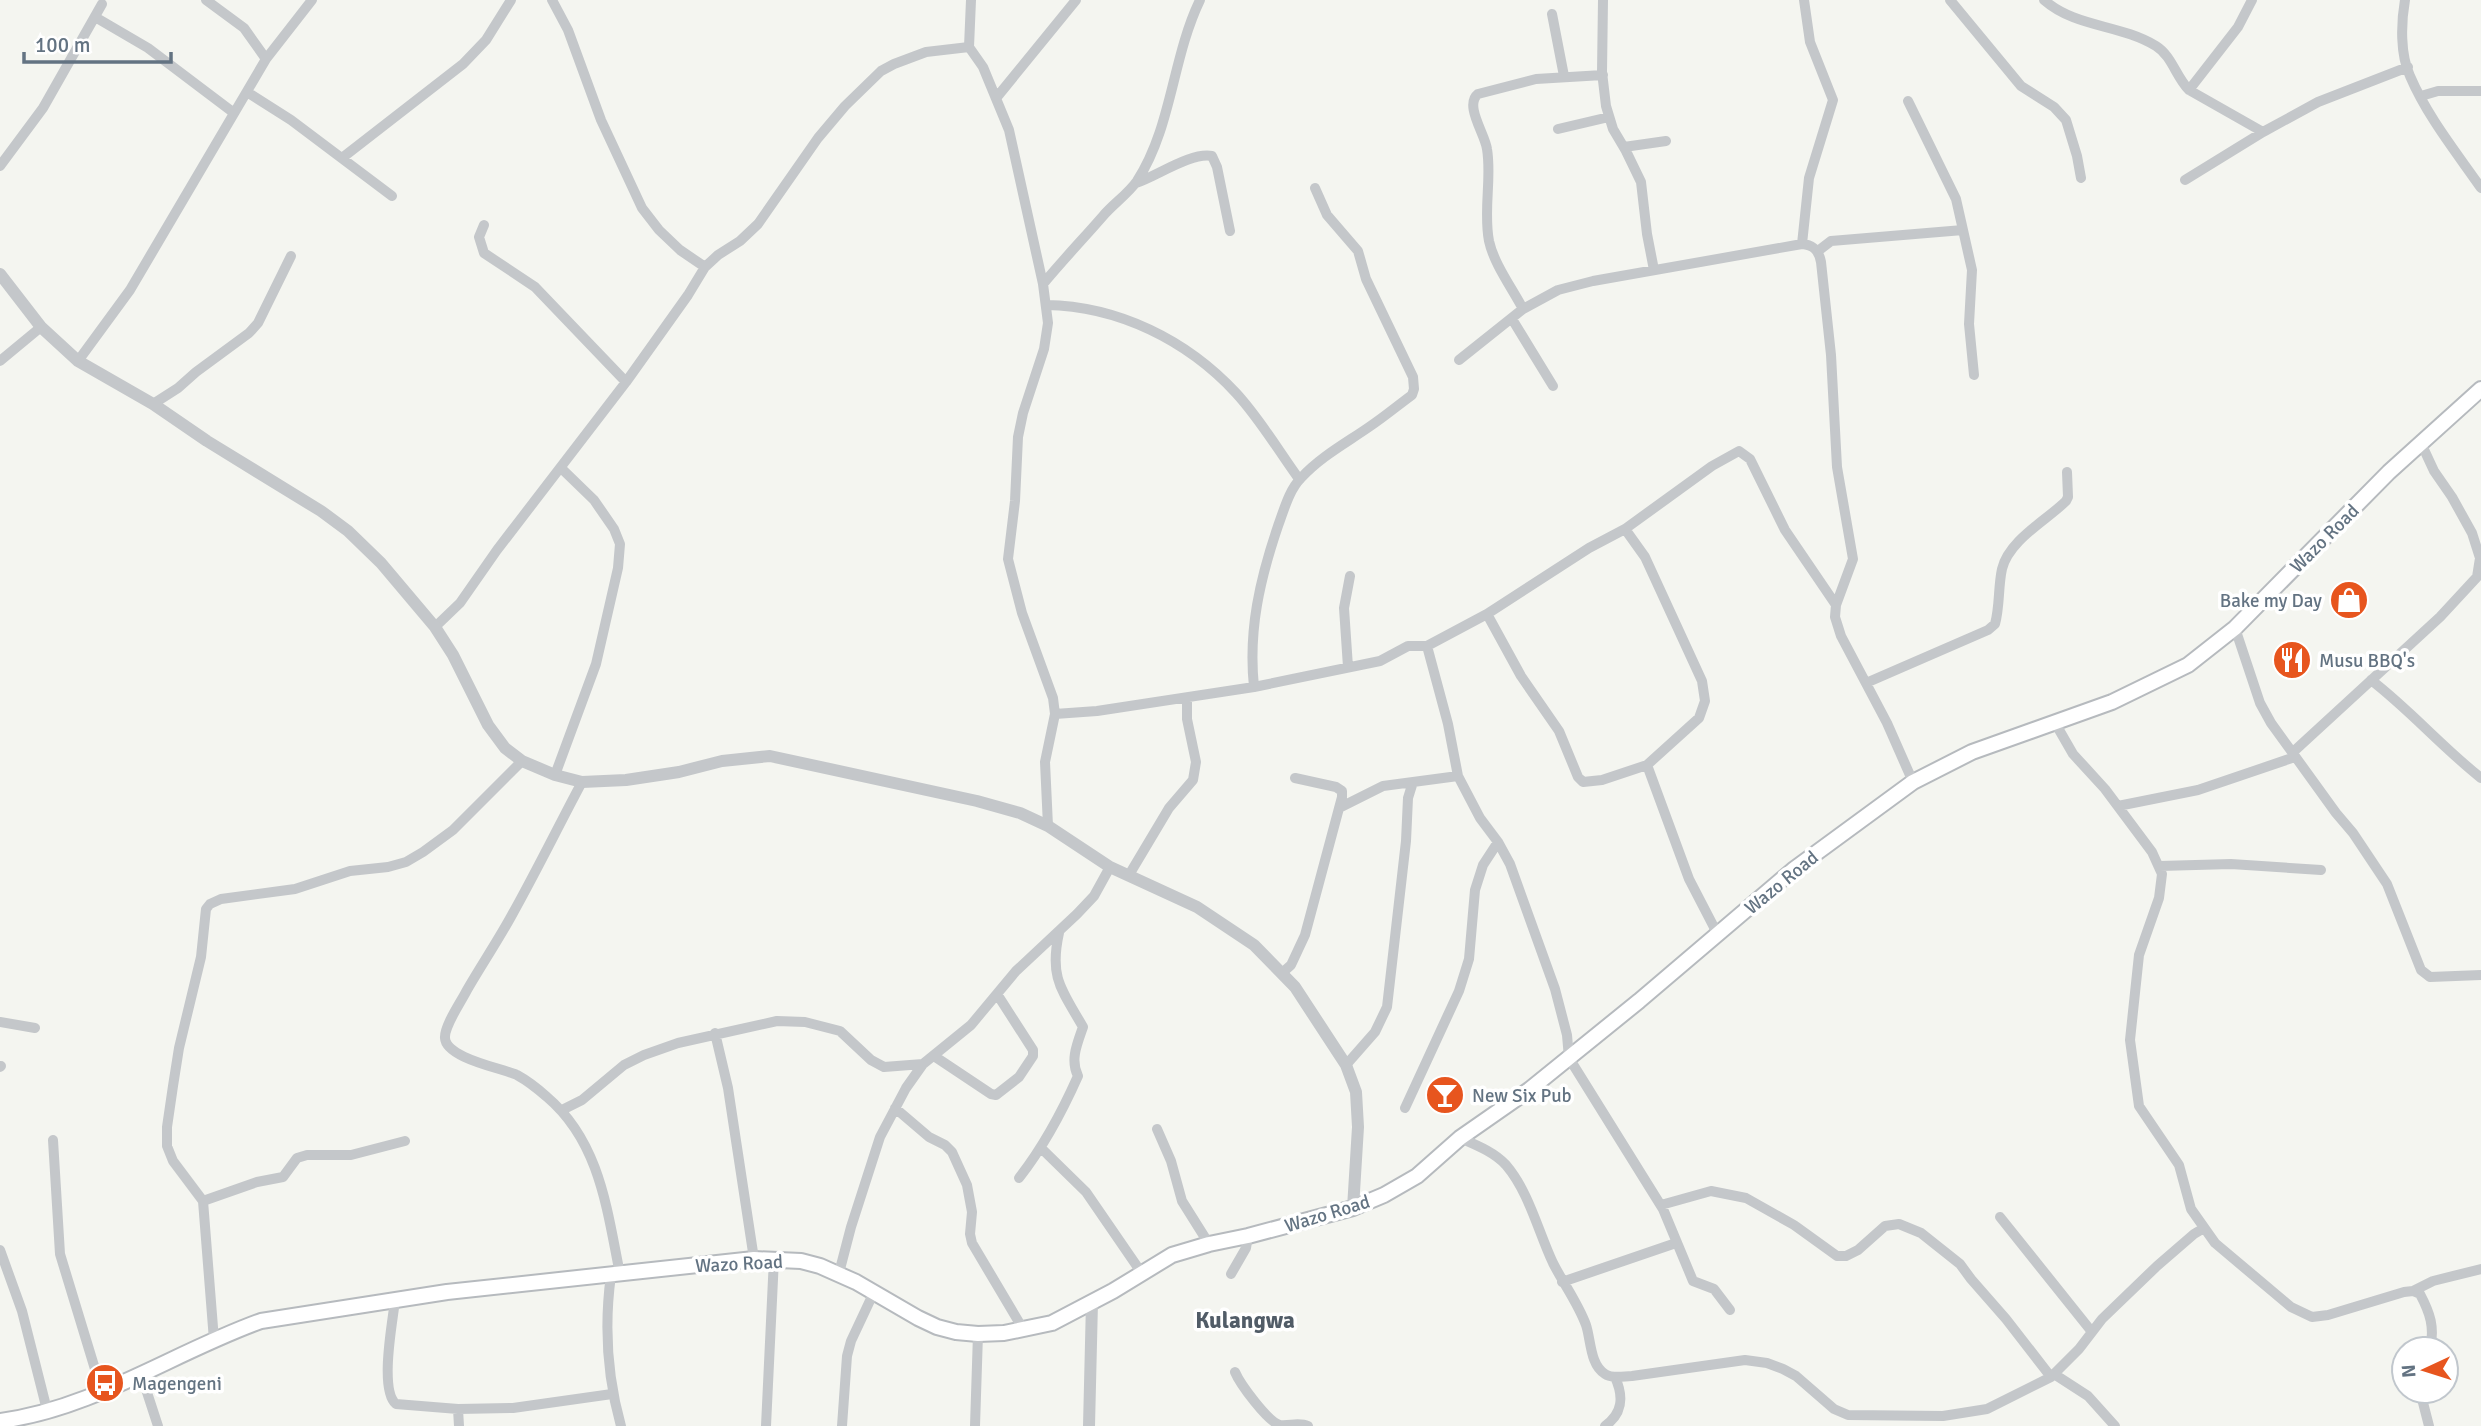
<svg xmlns="http://www.w3.org/2000/svg" width="2481" height="1426" font-family="Signika,sans-serif">
  <style>
    .lines { fill: none; stroke-linecap: round; stroke-linejoin: round }
    .secondary-casing { stroke: #b6babe; stroke-width: 18 }
    .minor { stroke: #c4c7ca; stroke-width: 10 }
    .tertiary { stroke: #c4c7ca; stroke-width: 12 }
    .secondary { stroke: #fff; stroke-width: 14 }
    .labels { text-anchor: middle; stroke-width: 7; stroke-linejoin: round; paint-order: stroke }
    .street-label { font-size: 19px; fill: #637382; stroke: #fff }
    .poi-label { font-size: 19px; fill: #637382; stroke: #fff; text-anchor: start }
    .quarter-label { font-size: 23px; font-weight: bold; fill: #515c67; stroke: #fff }
  </style>
  <rect width="100%" height="100%" fill="#f4f5f0"/>
  <g class="lines">
    <defs>
      <path id="secondary" d="M 0,1421 C 93,1409 174,1352 261,1321 L 447,1292 L 754,1259 L 801,1261 L 820,1266 L 856,1282 L 918,1318 L 937,1327 L 956,1332 L 978,1334 L 1004,1333 L 1052,1323 L 1113,1291 L 1172,1255 L 1209,1244 L 1248,1236 L 1353,1208 L 1384,1195 L 1417,1176 L 1460,1138 L 1529,1090 L 1639,1001 L 1793,870 L 1913,782 L 1972,752 L 2112,702 L 2188,665 L 2235,628 L 2389,472 L 2481,389"/>
    </defs>
    <!-- secondary casing -->
    <use href="#secondary" class="secondary-casing"/>
    <!-- minor -->
    <path class="minor" d="M 206,0 L 244,28 L 266,59
      M 552,0 L 568,30 L 601,120 L 642,208 L 659,230 L 680,250 L 705,267
      M 971,0 L 969,47 L 983,67 L 1009,130 L 1043,284 L 1048,323 L 1044,349 L 1023,413 L 1018,437 L 1015,501 L 1008,559 L 1022,613 L 1053,698 L 1055,714 L 1045,762 L 1048,826
      M 1603,0 L 1602,72 L 1606,106 L 1613,129 L 1626,151 L 1641,182 L 1647,234 L 1654,270
      M 1950,0 L 2021,86 L 2054,107 L 2066,120 L 2077,156 L 2081,178
      M 2044,0 C 2076,28 2120,24 2156,46 C 2172,56 2176,77 2189,90 L 2263,132
      M 2405,0 C 2401,23 2400,54 2410,76 C 2427,116 2456,152 2481,188
      M 1552,14 L 1564,76
      M 95,17 L 148,48 L 234,113
      M 2189,90 L 2238,27 L 2252,0
      M 247,92 L 291,120 L 392,196
      M 2421,96 L 2438,91 L 2481,91
      M 997,97 L 1076,0
      M 1908,101 L 1956,199 L 1963,230
      M 1558,129 L 1609,117
      M 1624,147 L 1666,141
      M 342,158 L 463,64 L 486,40 L 511,0
      M 0,166 L 43,108 L 102,4
      M 2185,180 L 2263,132 L 2318,102 L 2408,67
      M 1136,183 C 1157,176 1191,152 1212,156 L 1217,167 L 1230,231
      M 484,225 L 479,237 L 484,253 L 535,287 L 626,382
      M 1802,244 L 1809,178 L 1833,100 L 1810,42 L 1804,0
      M 1818,251 L 1831,241 L 1963,230 L 1972,270 L 1969,324 L 1974,375
      M 1043,284 C 1062,261 1083,239 1103,216 C 1113,204 1128,194 1137,181 C 1172,127 1172,58 1200,0
      M 1046,305 C 1118,306 1187,340 1236,393 C 1260,419 1278,450 1299,479
      M 1523,309 C 1512,288 1494,264 1489,241 C 1483,210 1492,179 1487,149 C 1485,134 1464,105 1478,94 L 1536,79 L 1603,75
      M 1512,319 L 1553,386
      M 1459,360 L 1523,309 L 1558,290 L 1593,281 L 1802,244 C 1814,245 1819,251 1821,262 L 1831,355 L 1837,467 L 1853,559 L 1836,605 L 1835,617 L 1841,636 L 1887,723 L 1913,782
      M 0,361 L 41,327
      M 78,361 L 130,290 L 266,59 L 312,0
      M 153,404 L 178,388 L 196,372 L 249,333 L 258,323 L 291,256
      M 1487,614 L 1521,676 L 1559,731 L 1578,777 L 1583,782 L 1602,780 L 1647,765 L 1699,718 L 1705,701 L 1702,681 L 1645,557 L 1625,529
      M 435,627 L 460,603 L 497,550 L 626,382 L 688,295 L 705,267 L 718,255 L 740,241 L 758,224 L 818,138 L 845,106 L 881,71 L 894,64 L 926,52 L 969,47
      M 2235,628 L 2260,703 L 2271,723 L 2336,813 L 2353,833 L 2387,884 L 2421,970 L 2430,977 L 2481,975
      M 1427,646 L 1448,724 L 1458,776 L 1480,818 L 1498,842 L 1510,864 L 1555,989 L 1567,1035 L 1569,1058 L 1663,1209 L 1693,1281 L 1714,1289 L 1730,1310
      M 1348,667 L 1344,608 L 1350,576
      M 2371,680 C 2410,710 2442,747 2481,778
      M 1866,683 L 1988,630 L 1995,624 C 2000,606 1998,587 2002,569 C 2009,540 2047,520 2066,501 L 2068,497 L 2067,472
      M 1254,687 C 1248,630 1260,579 1278,526 C 1284,510 1289,490 1301,478 C 1320,457 1346,443 1369,427 C 1384,417 1397,406 1412,395 L 1414,389 L 1413,377 L 1366,279 L 1358,251 L 1327,215 L 1315,188
      M 1055,714 L 1097,711 L 1254,687 L 1380,661 L 1408,646 L 1427,646 L 1487,614 L 1589,548 L 1625,529 L 1712,466 L 1739,451 L 1750,459 L 1785,530 L 1836,605
      M 2054,721 L 2073,754 L 2105,789 L 2152,852 L 2162,874 L 2159,898 L 2139,955 L 2130,1040 L 2139,1106 L 2179,1165 L 2191,1209 L 2215,1243 L 2291,1307 L 2312,1317 L 2328,1315 L 2404,1292 L 2413,1291 L 2420,1294 C 2430,1313 2435,1327 2430,1349
      M 2292,753 L 2440,617 L 2477,577 L 2480,558 L 2472,533 L 2452,497 L 2434,471 L 2421,443
      M 1647,765 L 1689,879 L 1717,933
      M 555,775 L 596,664 L 618,568 L 620,544 L 614,529 L 594,500 L 561,468
      M 582,782 C 559,825 537,870 513,913 C 499,939 482,964 467,990 C 461,1002 444,1026 445,1038 C 446,1058 501,1068 517,1075 C 528,1081 538,1089 547,1097 C 600,1142 607,1210 620,1274
      M 2118,806 L 2198,790 L 2295,757
      M 1339,808 L 1383,786 L 1458,776
      M 2160,866 L 2231,864 L 2321,870
      M 1129,875 L 1169,808 L 1193,780 L 1196,762 L 1187,719 L 1187,698
      M 1282,973 L 1291,965 L 1305,935 L 1342,797 L 1342,791 L 1336,787 L 1295,778
      M 0,1022 L 35,1028
      M 715,1033 L 728,1088 L 754,1259
      M 934,1056 L 991,1094 L 996,1095 L 1019,1077 L 1033,1056 L 1033,1050 L 997,994
      M 1346,1065 L 1375,1032 L 1387,1007 L 1406,841 L 1408,798 L 1413,782
      M 0,1067 L 1,1066
      M 895,1108 L 929,1137 L 945,1145 L 952,1152 L 967,1185 L 972,1212 L 970,1234 L 972,1243 L 1023,1329
      M 1405,1108 L 1459,991 L 1469,959 L 1475,890 L 1483,865 L 1498,842
      M 562,1110 L 582,1100 L 624,1065 L 644,1055 L 678,1043 L 777,1021 L 805,1022 L 840,1031 L 871,1060 L 884,1067 L 923,1064
      M 1157,1129 L 1171,1161 L 1182,1201 L 1209,1244
      M 1460,1138 C 1476,1145 1494,1152 1506,1165 C 1529,1192 1538,1231 1553,1263 C 1563,1283 1578,1303 1586,1325 C 1591,1340 1590,1365 1605,1374 C 1612,1379 1624,1376 1632,1376 L 1745,1360 L 1767,1363 L 1783,1369 L 1796,1376 L 1834,1409 L 1848,1415 L 1943,1416 L 1987,1409 L 2051,1377 L 2079,1349 L 2102,1319 L 2157,1266 L 2194,1234 L 2204,1228
      M 53,1140 L 60,1254 L 102,1392
      M 1041,1148 L 1086,1192 L 1141,1272
      M 1019,1178 C 1044,1146 1062,1112 1078,1076 C 1070,1060 1077,1044 1083,1027 C 1062,990 1049,978 1059,933
      M 203,1201 L 257,1182 L 283,1177 L 297,1158 L 307,1155 L 351,1155 L 405,1141
      M 1661,1205 L 1711,1191 L 1746,1198 L 1794,1225 L 1837,1256 L 1846,1256 L 1858,1250 L 1885,1226 L 1899,1224 L 1921,1233 L 1960,1264 L 1971,1279 L 2006,1319 L 2051,1377
      M 2000,1217 L 2092,1332
      M 0,1250 L 22,1311 L 47,1410
      M 839,1273 L 851,1227 L 880,1137 L 906,1088 L 923,1064 L 971,1025 L 1016,971 L 1077,914 L 1094,896 L 1110,867
      M 1231,1274 L 1246,1248 L 1248,1236
      M 611,1275 C 604,1326 607,1376 621,1426
      M 1562,1282 L 1676,1243
      M 2413,1291 L 2433,1281 L 2481,1269
      M 395,1300 C 393,1320 379,1390 396,1404 L 458,1409 L 513,1408 L 612,1394
      M 214,1340 L 203,1201 L 173,1161 L 167,1146 L 167,1127 L 173,1086 L 179,1048 L 201,957 L 206,909 L 210,904 L 221,899 L 295,889 L 350,871 L 388,867 L 406,862 L 423,852 L 453,830 L 522,761
      M 1235,1372 C 1240,1384 1268,1422 1280,1425 C 1290,1426 1299,1422 1308,1426
      M 141,1374 L 158,1426
      M 2054,1374 L 2088,1396 L 2115,1426
      M 2420,1391 L 2429,1426
      M 458,1409 L 459,1426
      M 766,1426 L 774,1258
      M 842,1426 L 847,1356 L 851,1341 L 874,1292
      M 975,1426 L 978,1334
      M 1605,1426 C 1623,1413 1624,1397 1615,1377"/>
    <!-- tertiary -->
    <path class="tertiary" d="M 0,274 L 41,327 L 78,361 L 153,404 L 207,441 L 321,511 L 348,531 L 381,563 L 435,627 L 453,655 L 488,725 L 505,748 L 522,761 L 555,775 L 582,782 L 626,780 L 679,772 L 722,761 L 770,756 L 977,801 L 1020,813 L 1048,826 L 1110,867 L 1197,907 L 1254,945 L 1295,987 L 1346,1065 L 1356,1092 L 1358,1127 L 1353,1208
      M 1089,1426 L 1092,1302"/>
    <!-- secondary -->
    <use href="#secondary" class="secondary"/>
  </g>
  <!-- icons -->
  <defs>
    <symbol id="shop-disc" viewBox="-11 -11 22 22"><circle r="9.5" fill="#e7551e" stroke="#fff"/><path d="M-5-2.5h2.3a2.7 3.5 0 0 1 5.4 0H5L5.5 6h-11ZM-1.5-2.5h3a1.5 2.3 0 0 0-3 0Z" fill="#fff"/></symbol>
    <symbol id="restaurant-disc" viewBox="-11 -11 22 22"><circle r="9.5" fill="#e7551e" stroke="#fff"/><path d="M-5-6h1v4h1v-4h1v4h1v-4h1v5L-1.5 .5V6h-2V.5L-5-1ZM5-6V6H3V1.5H1.5Q1.5-4 5-6Z" fill="#fff"/></symbol>
    <symbol id="bar-disc" viewBox="-11 -11 22 22"><circle r="9.5" fill="#e7551e" stroke="#fff"/><path d="M-6-5H6L.8 .8V4.5H3.5V6h-7V4.5H-.8V.8Z" fill="#fff"/></symbol>
    <symbol id="bus-disc" viewBox="-11 -11 22 22"><circle r="9.5" fill="#e7551e" stroke="#fff"/><path d="M-5-6H5V4H4V6H2V4H-2V6H-4V4H-5ZM-3.5-4V0h7V-4ZM-3.5 1.2v1.5H-2V1.2ZM2 1.2v1.5H3.5V1.2Z" fill="#fff"/></symbol>
  </defs>
  <g fill-rule="evenodd">
    <use href="#shop-disc" x="2327" y="578" width="44" height="44"/>
    <use href="#restaurant-disc" x="2270" y="638" width="44" height="44"/>
    <use href="#bar-disc" x="1423" y="1073" width="44" height="44"/>
    <use href="#bus-disc" x="83" y="1361" width="44" height="44"/>
  </g>
  <g class="labels">
    <!-- street labels -->
    <g class="street-label">
      <text transform="translate(2324 538) rotate(-45)" y="7">Wazo Road</text>
      <text transform="translate(1781 882) rotate(-39)" y="7">Wazo Road</text>
      <text transform="translate(1327 1213) rotate(-17)" y="7">Wazo Road</text>
      <text transform="translate(739 1263) rotate(-3)" y="7">Wazo Road</text>
    </g>
    <!-- poi labels -->
    <g class="poi-label">
      <text x="2322" y="607" text-anchor="end">Bake my Day</text>
      <text x="2319" y="667">Musu BBQ's</text>
      <text x="1472" y="1102">New Six Pub</text>
      <text x="132" y="1390">Magengeni</text>
    </g>
    <!-- quarter labels -->
    <g class="quarter-label">
      <text x="1245" y="1328">Kulangwa</text>
    </g>
  </g>
  <!-- north arrow -->
  <g transform="translate(2425 1370) rotate(266)"><circle r="33" fill="#ffffff" stroke="#c1c7cd" stroke-width="2"/>
  <path d="M0-5L12 26L0 18L-12 26Z" fill="#e7551e"/>
  <text y="-10" font-size="19" font-weight="bold" text-anchor="middle" fill="#637382">N</text>
  </g>
  <!-- scale -->
  <path d="M24 52v10h147v-10" fill="none" stroke="#637382" stroke-width="3.5"/>
  <text x="35" y="52" font-size="21" fill="#637382" stroke="#ffffff" stroke-width="5" paint-order="stroke">100 m</text>
</svg>
